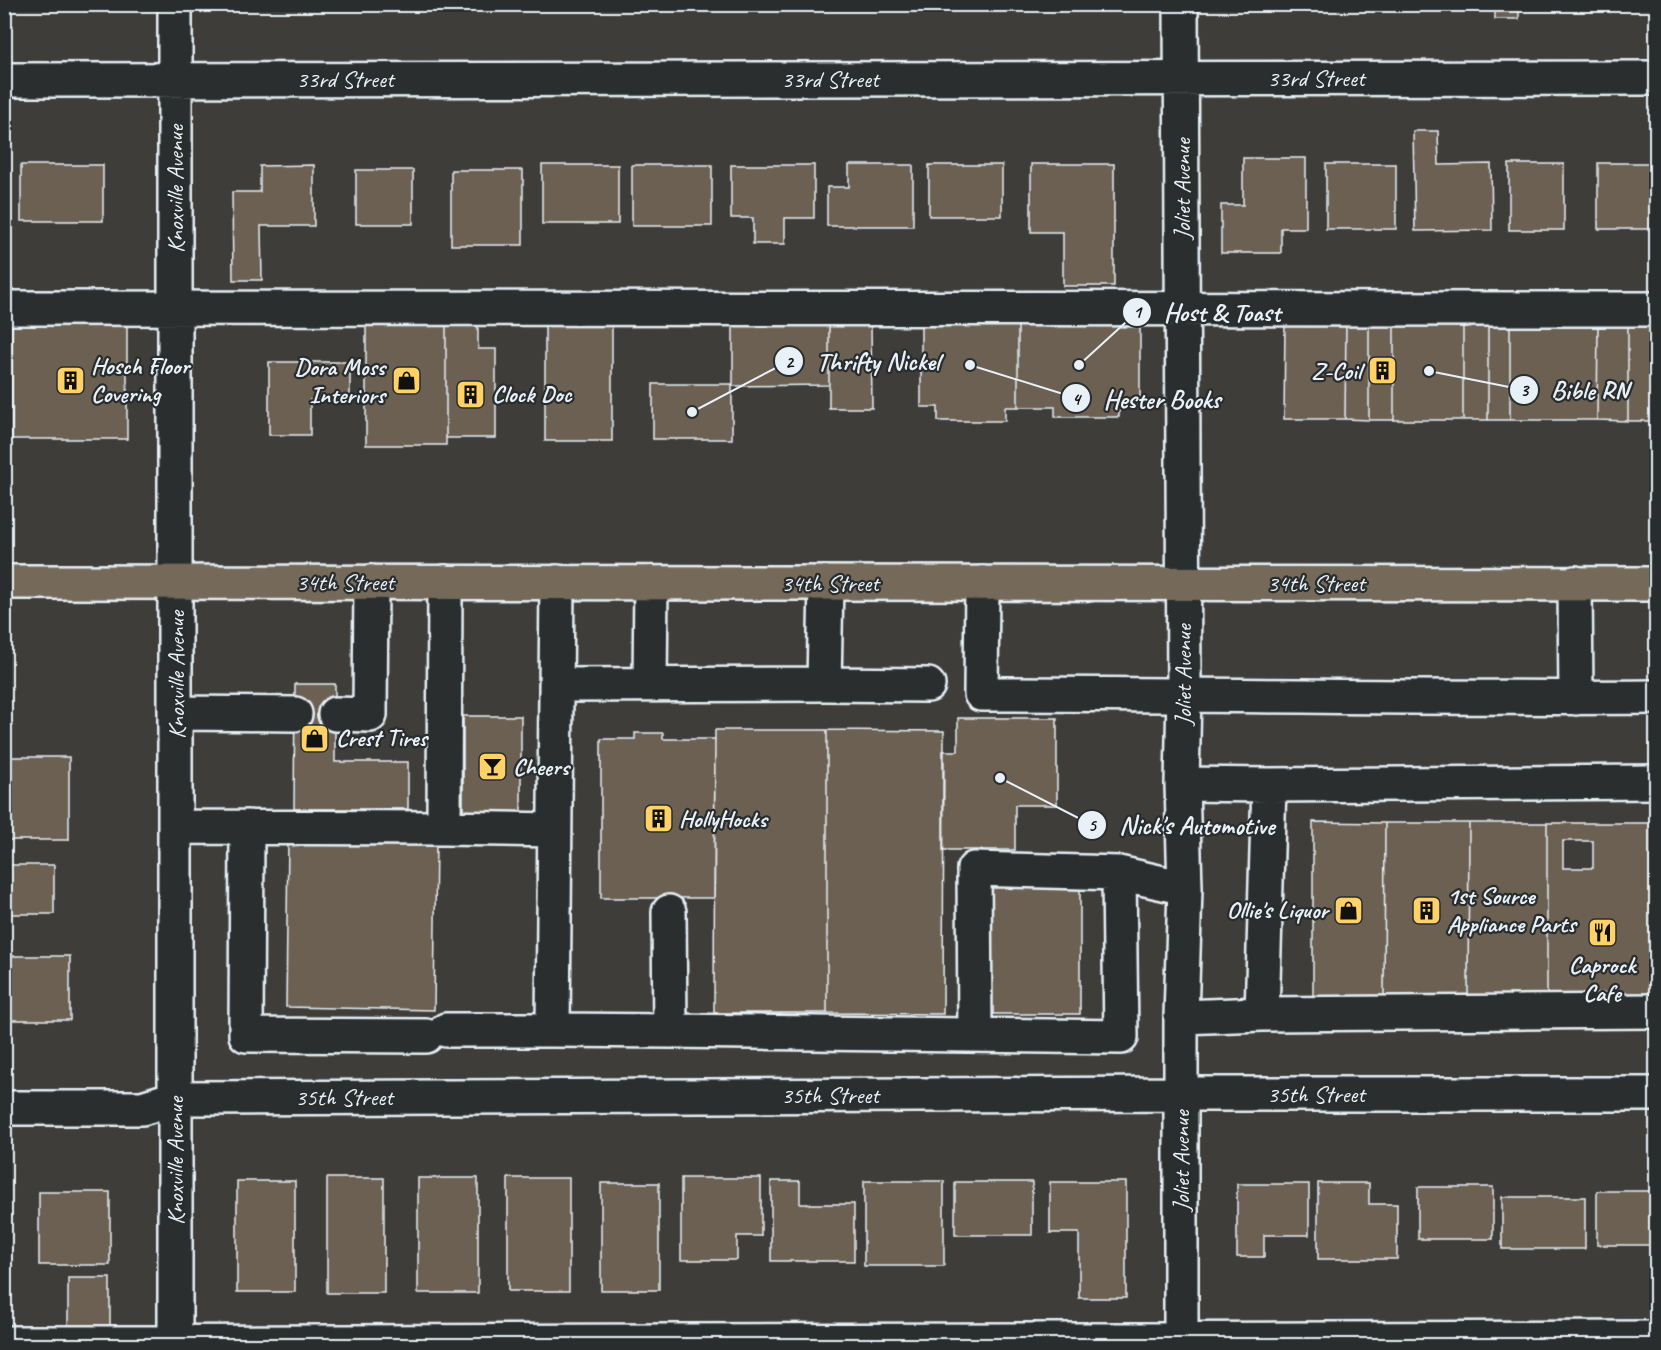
<svg xmlns="http://www.w3.org/2000/svg" width="1661" height="1350" font-family="Caveat,sans-serif">
  <style>
    .building { fill: #6c6153; stroke: #e8f1f8; stroke-width: 1.5; fill-rule: evenodd }
    .lines { fill: none; stroke-linecap: round; stroke-linejoin: round }
    .minor-casing { stroke: #e8f1f8; stroke-width: 38 }
    .major-casing { stroke: #e8f1f8; stroke-width: 38 }
    .minor { stroke: #2a2d2e; stroke-width: 33 }
    .major { stroke: #746a5a; stroke-width: 33 }
    .labels { text-anchor: middle; stroke-width: 4.5; stroke-linejoin: round; paint-order: stroke }
    .street-label { font-size: 24px; fill: #e8f1f8; stroke: #2a2d2e }
    .poi-label { font-size: 24px; font-weight: bold; fill: #e8f1f8; stroke: #2a2d2e; text-anchor: start }
    .leader { fill: none; stroke: #e8f1f8; stroke-width: 2 }
    .callout-dot { fill: #e8f1f8; stroke: #2a2d2e; stroke-width: 2 }
    .mark-label { font-size: 18px; text-anchor: middle; font-weight: bold; fill: #111 }
    .callout-label { font-size: 26px; text-anchor: middle; font-weight: bold; fill: #e8f1f8; stroke: #2a2d2e; stroke-width: 4.5; stroke-linejoin: round; paint-order: stroke }
  </style>
  <rect width="100%" height="100%" fill="#3e3d39"/>
  <filter id="ink" filterUnits="userSpaceOnUse"><feTurbulence type="fractalNoise" baseFrequency=".0167" numOctaves="2"/><feDisplacementMap in="SourceGraphic" scale="12" xChannelSelector="R" yChannelSelector="G"/><feConvolveMatrix kernelMatrix="1 2 1 2 8 2 1 2 1" color-interpolation-filters="sRGB"/></filter>
  <g filter="url(#ink)">
    <!-- building -->
    <path class="building" d="M 1495,4 L 1519,4 L 1519,19 L 1495,19 Z
      M 1413,131 L 1438,131 L 1439,165 L 1491,164 L 1492,230 L 1415,231 Z
      M 1243,158 L 1306,158 L 1306,228 L 1281,228 L 1281,253 L 1221,253 L 1221,205 L 1243,205 Z
      M 1598,163 L 1656,163 L 1656,229 L 1598,229 Z
      M 1031,164 L 1114,164 L 1114,286 L 1063,286 L 1063,232 L 1031,232 Z
      M 1326,164 L 1396,164 L 1396,229 L 1326,229 Z
      M 1509,164 L 1564,164 L 1564,230 L 1509,230 Z
      M 4,165 L 8,165 L 8,214 L 4,214 Z
      M 21,165 L 103,165 L 103,221 L 21,221 Z
      M 314,165 L 314,226 L 261,226 L 262,280 L 233,280 L 232,192 L 260,192 L 260,166 Z
      M 542,165 L 618,165 L 618,224 L 542,224 Z
      M 632,165 L 712,165 L 712,226 L 632,226 Z
      M 731,165 L 814,165 L 814,218 L 785,218 L 785,244 L 753,244 L 753,218 L 731,218 Z
      M 849,165 L 913,165 L 913,226 L 827,226 L 827,187 L 849,187 Z
      M 929,165 L 1002,165 L 1002,216 L 929,216 Z
      M 356,170 L 413,170 L 413,224 L 356,224 Z
      M 451,170 L 523,170 L 523,245 L 451,245 Z
      M 12,321 L 127,321 L 127,439 L 12,439 Z
      M 545,322 L 612,322 L 612,441 L 545,441 Z
      M 1285,322 L 1346,322 L 1345,419 L 1284,419 Z
      M 1346,322 L 1369,322 L 1369,420 L 1345,419 Z
      M 1369,322 L 1394,322 L 1394,420 L 1369,420 Z
      M 1394,322 L 1463,323 L 1463,420 L 1394,420 Z
      M 366,323 L 446,323 L 446,445 L 366,445 Z
      M 829,323 L 871,323 L 872,408 L 829,408 Z
      M 829,323 L 829,385 L 733,386 L 733,324 Z
      M 1463,323 L 1488,323 L 1488,420 L 1463,420 Z
      M 1488,323 L 1510,323 L 1510,420 L 1488,420 Z
      M 1510,323 L 1598,323 L 1597,420 L 1510,420 Z
      M 1598,323 L 1628,323 L 1628,421 L 1597,420 Z
      M 1628,323 L 1656,323 L 1656,421 L 1628,421 Z
      M 921,324 L 1018,324 L 1018,407 L 1005,407 L 1005,421 L 938,421 L 938,407 L 921,407 Z
      M 1018,324 L 1140,324 L 1140,407 L 1119,407 L 1119,417 L 1055,417 L 1055,407 L 1018,407 Z
      M 446,325 L 478,325 L 478,349 L 496,349 L 496,438 L 446,438 Z
      M 269,362 L 350,362 L 350,400 L 310,400 L 310,435 L 269,435 Z
      M 653,384 L 732,384 L 732,439 L 653,439 Z
      M 295,684 L 335,684 L 335,762 L 408,762 L 408,809 L 294,809 Z
      M 463,716 L 521,716 L 521,817 L 463,817 Z
      M 958,718 L 1057,718 L 1057,805 L 1015,805 L 1015,850 L 943,850 L 943,751 L 958,751 Z
      M 715,730 L 827,730 L 827,1013 L 714,1013 Z
      M 827,730 L 944,731 L 943,1014 L 827,1013 Z
      M 635,733 L 663,733 L 663,739 L 715,739 L 714,898 L 601,898 L 601,739 L 635,739 Z
      M 4,757 L 69,757 L 69,840 L 4,840 Z
      M 1313,822 L 1385,823 L 1384,997 L 1313,996 Z
      M 1385,823 L 1469,823 L 1468,997 L 1384,997 Z
      M 1469,823 L 1547,823 L 1547,997 L 1468,997 Z
      M 1547,823 L 1656,823 L 1656,997 L 1547,997 ZM 1563,841 L 1593,841 L 1593,868 L 1563,868 Z
      M 288,838 L 436,841 L 434,1010 L 286,1007 Z
      M 4,865 L 54,865 L 54,914 L 4,914 Z
      M 992,877 L 1080,877 L 1080,1014 L 992,1014 Z
      M 4,956 L 70,956 L 70,1020 L 4,1020 Z
      M 327,1178 L 384,1178 L 384,1293 L 327,1293 Z
      M 418,1178 L 478,1178 L 478,1293 L 418,1293 Z
      M 508,1178 L 569,1178 L 569,1291 L 508,1291 Z
      M 681,1178 L 761,1178 L 761,1236 L 737,1236 L 737,1260 L 681,1260 Z
      M 237,1181 L 295,1181 L 295,1292 L 237,1292 Z
      M 771,1181 L 800,1181 L 800,1204 L 854,1204 L 854,1261 L 771,1261 Z
      M 864,1181 L 944,1181 L 944,1266 L 864,1266 Z
      M 955,1182 L 1032,1182 L 1032,1235 L 955,1235 Z
      M 1050,1182 L 1126,1182 L 1126,1298 L 1079,1298 L 1079,1233 L 1050,1233 Z
      M 601,1183 L 659,1183 L 659,1290 L 601,1290 Z
      M 1318,1183 L 1369,1183 L 1369,1204 L 1397,1204 L 1397,1259 L 1318,1259 Z
      M 1237,1184 L 1309,1184 L 1309,1235 L 1264,1235 L 1264,1257 L 1237,1257 Z
      M 1418,1187 L 1493,1187 L 1493,1239 L 1418,1239 Z
      M 1597,1191 L 1656,1191 L 1656,1245 L 1597,1245 Z
      M 39,1192 L 110,1192 L 110,1265 L 39,1265 Z
      M 1502,1197 L 1585,1197 L 1585,1249 L 1502,1249 Z
      M 68,1278 L 110,1278 L 110,1332 L 68,1332 Z"/>
    <g class="lines">
      <defs>
        <path id="minor" d="M 175,4 L 175,1346
          M 4,80 L 1656,78
          M 4,308 L 1656,309
          M 445,582 L 444,828 L 554,830
          M 557,582 L 553,1030 L 670,1031 L 669,912
          M 982,583 L 981,694 C 1206,694 1431,699 1656,697
          M 1575,583 L 1576,698
          M 650,684 L 651,583
          M 824,684 L 826,583
          M 556,685 L 824,684 L 928,685
          M 176,713 L 295,714
          M 335,714 L 370,715 L 371,582
          M 1269,785 L 1656,782
          M 175,827 L 444,828
          M 247,827 L 246,1035 L 426,1036
          M 1262,1014 L 1656,1011
          M 1181,1017 L 1262,1014 L 1269,785 L 1182,784
          M 446,1030 L 553,1030
          M 670,1031 L 1121,1037 L 1119,873
          M 975,1035 L 974,869 L 1119,873 L 1185,888
          M 4,1108 L 142,1108 L 175,1098 L 1181,1094 L 1656,1094
          M 4,1343 L 1656,1338
          M 1181,1346 L 1181,1017 L 1185,888 L 1182,784 L 1184,694 L 1181,4"/>
        <path id="major" d="M 4,582 L 1656,584"/>
      </defs>
      <!-- minor casing -->
      <use href="#minor" class="minor-casing"/>
      <!-- major casing -->
      <use href="#major" class="major-casing"/>
      <!-- minor -->
      <use href="#minor" class="minor"/>
      <!-- major -->
      <use href="#major" class="major"/>
    </g>
  </g>
  <!-- icons -->
  <defs>
    <symbol id="building-square" viewBox="-11 -11 22 22"><rect x="-9" y="-9" width="18" height="18" rx="4" fill="#ffd166" stroke="#2a2d2e"/><path d="M-4-6H4V6H1V3H-1V6H-4ZM-2.5-4.3h1.7v1.8h-1.7ZM.8-4.3h1.7v1.8H.8ZM-2.5-1h1.7V.8h-1.7ZM.8-1h1.7V.8H.8Z" fill="#111"/></symbol>
    <symbol id="shop-square" viewBox="-11 -11 22 22"><rect x="-9" y="-9" width="18" height="18" rx="4" fill="#ffd166" stroke="#2a2d2e"/><path d="M-5-2.5h2.3a2.7 3.5 0 0 1 5.4 0H5L5.5 6h-11ZM-1.5-2.5h3a1.5 2.3 0 0 0-3 0Z" fill="#111"/></symbol>
    <symbol id="bar-square" viewBox="-11 -11 22 22"><rect x="-9" y="-9" width="18" height="18" rx="4" fill="#ffd166" stroke="#2a2d2e"/><path d="M-6-5H6L.8 .8V4.5H3.5V6h-7V4.5H-.8V.8Z" fill="#111"/></symbol>
    <symbol id="restaurant-square" viewBox="-11 -11 22 22"><rect x="-9" y="-9" width="18" height="18" rx="4" fill="#ffd166" stroke="#2a2d2e"/><path d="M-5-6h1v4h1v-4h1v4h1v-4h1v5L-1.5 .5V6h-2V.5L-5-1ZM5-6V6H3V1.5H1.5Q1.5-4 5-6Z" fill="#111"/></symbol>
  </defs>
  <g fill-rule="evenodd">
    <use href="#building-square" x="1366" y="354" width="33" height="33"/>
    <use href="#building-square" x="54" y="364" width="33" height="33"/>
    <use href="#shop-square" x="390" y="364" width="33" height="33"/>
    <use href="#building-square" x="454" y="378" width="33" height="33"/>
    <use href="#shop-square" x="298" y="722" width="33" height="33"/>
    <use href="#bar-square" x="476" y="750" width="33" height="33"/>
    <use href="#building-square" x="642" y="802" width="33" height="33"/>
    <use href="#shop-square" x="1332" y="894" width="33" height="33"/>
    <use href="#building-square" x="1410" y="894" width="33" height="33"/>
    <use href="#restaurant-square" x="1586" y="916" width="33" height="33"/>
  </g>
  <g class="labels">
    <!-- street labels -->
    <g class="street-label">
      <text x="1316" y="86">33rd Street</text>
      <text x="345" y="87">33rd Street</text>
      <text x="830" y="87">33rd Street</text>
      <text transform="translate(175 189) rotate(-90)" y="8">Knoxville Avenue</text>
      <text transform="translate(1182 189) rotate(-90)" y="8">Joliet Avenue</text>
      <text x="345" y="590">34th Street</text>
      <text x="830" y="591">34th Street</text>
      <text x="1316" y="591">34th Street</text>
      <text transform="translate(176 675) rotate(-90)" y="8">Knoxville Avenue</text>
      <text transform="translate(1183 675) rotate(-90)" y="8">Joliet Avenue</text>
      <text x="1316" y="1102">35th Street</text>
      <text x="830" y="1103">35th Street</text>
      <text x="344" y="1105">35th Street</text>
      <text transform="translate(175 1161) rotate(-90)" y="8">Knoxville Avenue</text>
      <text transform="translate(1181 1161) rotate(-90)" y="8">Joliet Avenue</text>
    </g>
    <!-- poi labels -->
    <g class="poi-label">
      <text x="91" y="374">Hosch Floor<tspan x="91" dy="28">Covering</tspan></text>
      <text x="385" y="375" text-anchor="end">Dora Moss<tspan x="385" dy="28">Interiors</tspan></text>
      <text x="1361" y="379" text-anchor="end">Z-Coil</text>
      <text x="492" y="402">Clock Doc</text>
      <text x="336" y="746">Crest Tires</text>
      <text x="513" y="775">Cheers</text>
      <text x="679" y="827">HollyHocks</text>
      <text x="1447" y="904">1st Source<tspan x="1447" dy="28">Appliance Parts</tspan></text>
      <text x="1328" y="918" text-anchor="end">Ollie's Liquor</text>
      <text x="1602" y="973" text-anchor="middle">Caprock<tspan x="1602" dy="28">Cafe</tspan></text>
    </g>
  </g>
  <!-- callouts -->
  <path class="leader" d="M1079 365L1137 312M692 412L789 361M1429 371L1524 390M970 365L1076 398M1000 778L1092 825"/>
  <g class="callout-dot">
    <circle cx="1079" cy="365" r="6"/>
    <circle cx="692" cy="412" r="6"/>
    <circle cx="1429" cy="371" r="6"/>
    <circle cx="970" cy="365" r="6"/>
    <circle cx="1000" cy="778" r="6"/>
    <circle cx="1137" cy="312" r="15"/>
    <circle cx="789" cy="361" r="15"/>
    <circle cx="1524" cy="390" r="15"/>
    <circle cx="1076" cy="398" r="15"/>
    <circle cx="1092" cy="825" r="15"/>
  </g>
  <g class="mark-label">
    <text x="1137" y="318">1</text>
    <text x="789" y="368">2</text>
    <text x="1524" y="396">3</text>
    <text x="1076" y="405">4</text>
    <text x="1092" y="831">5</text>
  </g>
  <g class="callout-label">
    <text x="1222" y="321">Host &amp; Toast</text>
    <text x="878" y="370">Thrifty Nickel</text>
    <text x="1590" y="399">Bible RN</text>
    <text x="1162" y="408">Hester Books</text>
    <text x="1197" y="834">Nick's Automotive</text>
  </g>
  <!-- margin -->
  <rect width="1661" height="1350" fill="none" stroke="#2a2d2e" stroke-width="24"/>
  <rect x="12" y="12" width="1637" height="1326" fill="none" stroke="#e8f1f8" stroke-width="2" filter="url(#ink)"/>
</svg>
